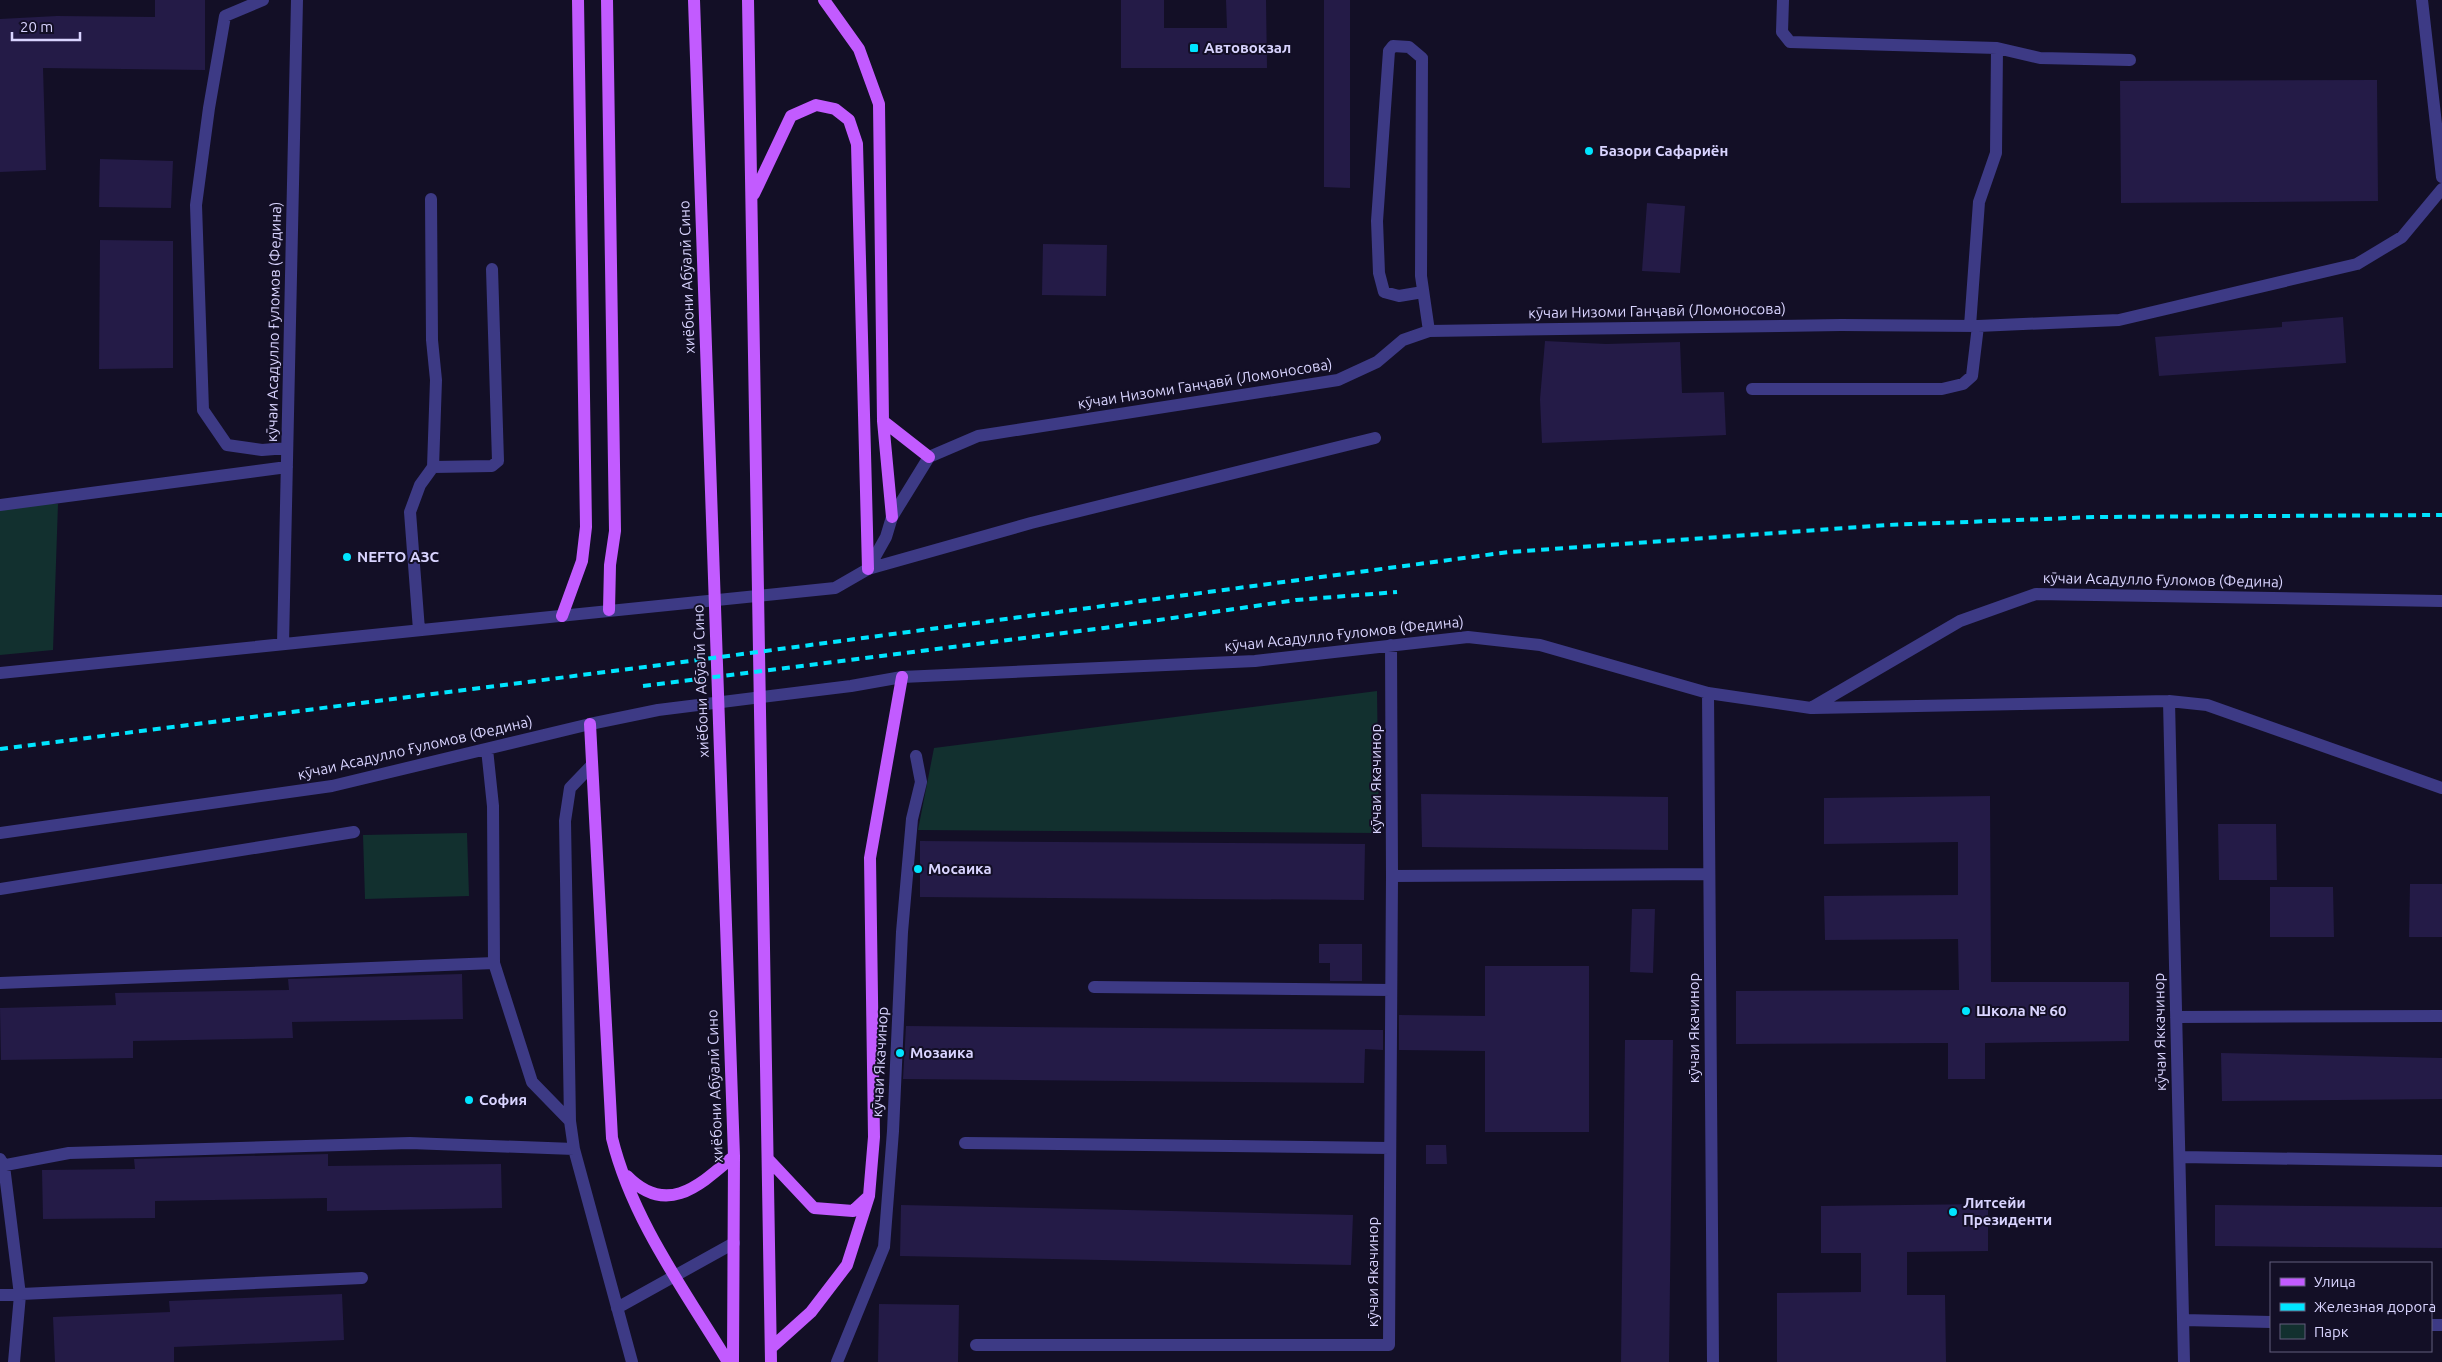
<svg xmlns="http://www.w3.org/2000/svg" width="2442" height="1362" font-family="Ubuntu,sans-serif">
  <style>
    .green { fill: #12302f }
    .building { fill: #241b47 }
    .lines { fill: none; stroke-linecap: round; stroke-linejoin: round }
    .minor { stroke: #3d3a85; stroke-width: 12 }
    .major { stroke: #c25bff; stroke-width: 12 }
    .rail { stroke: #00e5ff; stroke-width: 4; stroke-dasharray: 8 6; stroke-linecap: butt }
    .poi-dot { fill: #00e5ff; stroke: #130f26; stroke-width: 2 }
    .labels { text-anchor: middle; stroke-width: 4; stroke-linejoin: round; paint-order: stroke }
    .poi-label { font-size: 15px; font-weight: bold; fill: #d9d4ff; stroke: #130f26; text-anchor: start }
    .street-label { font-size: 15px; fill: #d9d4ff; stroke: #130f26 }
  </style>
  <rect width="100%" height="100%" fill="#130f26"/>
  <!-- green -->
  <path class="green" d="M 0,504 L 58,504 L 53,650 L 0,655 Z
    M 1377,691 L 1379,833 L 918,830 L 934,748 Z
    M 467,833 L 469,896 L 365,899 L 363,835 Z"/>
  <!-- building -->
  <path class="building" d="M 155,0 L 205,0 L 205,70 L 43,68 L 46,170 L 0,172 L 0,19 L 57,16 L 155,17 Z
    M 1121,0 L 1164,0 L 1164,28 L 1227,28 L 1226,0 L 1266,0 L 1267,68 L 1121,68 Z
    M 1324,0 L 1350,0 L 1350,188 L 1324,187 Z
    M 2377,80 L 2378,201 L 2121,203 L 2120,81 Z
    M 100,159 L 173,161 L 171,208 L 99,207 Z
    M 1647,203 L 1685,206 L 1680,273 L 1642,271 Z
    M 100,240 L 173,241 L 173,368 L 99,369 Z
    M 1043,244 L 1107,245 L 1106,296 L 1042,295 Z
    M 2343,317 L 2346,363 L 2159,376 L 2155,337 L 2282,327 L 2282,322 Z
    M 1545,341 L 1606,344 L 1680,342 L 1682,393 L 1724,392 L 1726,435 L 1542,443 L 1540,399 Z
    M 1421,794 L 1668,797 L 1668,850 L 1422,847 Z
    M 1990,796 L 1991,982 L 2129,982 L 2129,1041 L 1985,1043 L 1985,1079 L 1948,1079 L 1948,1043 L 1736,1044 L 1736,991 L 1959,990 L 1958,939 L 1825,940 L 1824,896 L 1958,895 L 1958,842 L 1824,844 L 1824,798 Z
    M 2218,824 L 2276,824 L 2277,880 L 2219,880 Z
    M 920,841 L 1365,844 L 1364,900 L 920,897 Z
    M 2410,884 L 2442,884 L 2442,937 L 2409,937 Z
    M 2270,887 L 2333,887 L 2334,937 L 2270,937 Z
    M 1632,909 L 1655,909 L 1653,973 L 1630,972 Z
    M 1319,944 L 1362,944 L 1362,981 L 1330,981 L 1330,963 L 1319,963 Z
    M 1485,966 L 1589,966 L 1589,1132 L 1485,1132 L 1485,1051 L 1399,1050 L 1399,1015 L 1485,1016 Z
    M 462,974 L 463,1019 L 292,1022 L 293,1038 L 133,1041 L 133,1058 L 1,1060 L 0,1008 L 116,1005 L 115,993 L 289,990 L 288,979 Z
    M 906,1026 L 1383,1030 L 1383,1050 L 1365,1049 L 1364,1083 L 903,1079 Z
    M 1625,1040 L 1673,1040 L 1669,1362 L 1621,1362 Z
    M 2221,1053 L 2442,1058 L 2442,1099 L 2222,1101 Z
    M 1426,1145 L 1446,1145 L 1447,1164 L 1426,1164 Z
    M 328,1154 L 328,1166 L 501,1164 L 502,1208 L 327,1211 L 327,1198 L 155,1201 L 155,1218 L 43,1219 L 42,1170 L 135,1169 L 134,1159 Z
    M 1988,1204 L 1988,1251 L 1907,1252 L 1907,1295 L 1945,1295 L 1946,1362 L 1777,1362 L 1777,1293 L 1861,1292 L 1861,1253 L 1821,1253 L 1821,1206 Z
    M 901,1205 L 1353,1215 L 1351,1265 L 900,1256 Z
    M 2215,1205 L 2442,1207 L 2442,1248 L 2215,1246 Z
    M 342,1294 L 344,1340 L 174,1347 L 174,1362 L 55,1362 L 53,1317 L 170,1312 L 169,1301 Z
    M 879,1304 L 959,1305 L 958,1362 L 878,1362 Z"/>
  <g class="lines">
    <!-- minor -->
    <path class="minor" d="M 263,0 L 225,16 L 209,108 L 196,205 L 203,410 L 227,445 L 262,450 L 287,448
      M 1783,0 L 1782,32 L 1790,42 L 1997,48 L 2040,58 L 2130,60
      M 2422,0 L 2442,177
      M 1423,292 L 1399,296 L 1384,292 L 1379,273 L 1377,221 L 1389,51 L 1393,46 L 1409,47 L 1422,58 L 1421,276 L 1429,331
      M 1970,326 L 1979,202 L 1996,153 L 1997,48
      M 1752,389 L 1942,389 L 1963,384 L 1972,376 L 1978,326
      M 433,467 L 492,466 L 498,461 L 492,269
      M 0,505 L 287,467
      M 868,569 L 886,537 L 892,517 L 929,457 L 978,436 L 1338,380 L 1377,362 L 1403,340 L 1429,331 L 1841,325 L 1978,326 L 2119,320 L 2357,264 L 2402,237 L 2442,189
      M 419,630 L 410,512 L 420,485 L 433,467 L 436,380 L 432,340 L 431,199
      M 283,644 L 297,0
      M 1391,645 L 1392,876
      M 0,673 L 835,588 L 868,569 L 1031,523 L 1375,438
      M 1708,693 L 1713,1362
      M 2169,701 L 2184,1362
      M 1813,708 L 2169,701 L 2207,705 L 2442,788
      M 487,749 L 493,806 L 494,963 L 532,1082 L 570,1121
      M 592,765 L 570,788 L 565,821 L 570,1121 L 574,1149 L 632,1362
      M 0,833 L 332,786 L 590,724 L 658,710 L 851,686 L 902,677 L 1255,661 L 1468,637 L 1540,645 L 1708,693 L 1811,708 L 1960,621 L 2036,594 L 2442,601
      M 0,889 L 354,832
      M 0,983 L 494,963
      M 1094,987 L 1391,990
      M 2176,1017 L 2442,1016
      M 965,1143 L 1390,1148
      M 2180,1157 L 2442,1161
      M 0,1159 L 4,1166 L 20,1295 L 14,1362
      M 0,1166 L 69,1153 L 410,1143 L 574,1149
      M 0,1295 L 362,1278
      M 617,1308 L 734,1243
      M 2183,1320 L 2271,1322
      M 2431,1325 L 2442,1325
      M 976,1345 L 1389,1345 L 1392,876 L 1709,874
      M 837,1362 L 884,1247 L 893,1131 L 902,932 L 912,819 L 921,782 L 916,756"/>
    <!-- major -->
    <path class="major" d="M 607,0 L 615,531 L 610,565 L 609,610
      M 694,0 L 734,1156 L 733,1362
      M 748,0 L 771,1362
      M 824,0 L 859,49 L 879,104 L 883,421 L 892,517
      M 754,194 L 791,116 L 816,105 L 835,109 L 849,120 L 857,144 L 868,569
      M 883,421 L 929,457
      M 562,616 L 582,561 L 586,527 L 578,0
      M 590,724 L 612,1138 C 632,1220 685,1291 728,1362
      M 768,1159 L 814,1208 L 853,1211 L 867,1198
      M 627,1176 C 667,1217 700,1185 734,1156
      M 771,1348 L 811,1312 L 847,1265 L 869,1196 L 874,1137 L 870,858 L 902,677"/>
    <!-- rail -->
    <path class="rail" d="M 643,686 L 1104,628 L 1296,600 L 1397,592
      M 0,749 L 645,667 L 1509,552 L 1887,525 L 2095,517 L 2442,515"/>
  </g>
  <!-- markers -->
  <g class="poi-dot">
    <rect x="1189" y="43" width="10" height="10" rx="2.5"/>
    <circle cx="1589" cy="151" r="5"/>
    <circle cx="347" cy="557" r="5"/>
    <circle cx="918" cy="869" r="5"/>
    <circle cx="1966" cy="1011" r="5"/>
    <circle cx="900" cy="1053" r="5"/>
    <circle cx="469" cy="1100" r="5"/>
    <circle cx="1953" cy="1212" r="5"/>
  </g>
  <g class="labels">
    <!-- poi labels -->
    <g class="poi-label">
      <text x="1204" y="53">Автовокзал</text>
      <text x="1599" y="156">Базори Сафариён</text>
      <text x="357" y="562">NEFTO АЗС</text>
      <text x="928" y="874">Мосаика</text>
      <text x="1976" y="1016">Школа № 60</text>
      <text x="910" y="1058">Мозаика</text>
      <text x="479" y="1105">София</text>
      <text x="1963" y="1208">Литсейи<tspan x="1963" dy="17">Президенти</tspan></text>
    </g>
    <!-- street labels -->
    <g class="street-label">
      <text transform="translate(687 277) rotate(-92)" y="5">хиёбони Абӯалӣ Сино</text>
      <text transform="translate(1657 311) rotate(-1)" y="5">кӯчаи Низоми Ганҷавӣ (Ломоносова)</text>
      <text transform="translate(274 322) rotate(-89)" y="5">кӯчаи Асадулло Ғуломов (Федина)</text>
      <text transform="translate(1205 384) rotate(-9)" y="5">кӯчаи Низоми Ганҷавӣ (Ломоносова)</text>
      <text transform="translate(2163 580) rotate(1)" y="5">кӯчаи Асадулло Ғуломов (Федина)</text>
      <text transform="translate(1344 634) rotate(-6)" y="5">кӯчаи Асадулло Ғуломов (Федина)</text>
      <text transform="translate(701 681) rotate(-92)" y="5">хиёбони Абӯалӣ Сино</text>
      <text transform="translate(415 748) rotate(-13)" y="5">кӯчаи Асадулло Ғуломов (Федина)</text>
      <text transform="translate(1376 779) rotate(-90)" y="5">кӯчаи Якачинор</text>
      <text transform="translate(1694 1028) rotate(-90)" y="5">кӯчаи Якачинор</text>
      <text transform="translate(2160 1032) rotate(-91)" y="5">кӯчаи Яккачинор</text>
      <text transform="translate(880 1062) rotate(-87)" y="5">кӯчаи Якачинор</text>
      <text transform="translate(715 1086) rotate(-92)" y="5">хиёбони Абӯалӣ Сино</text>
      <text transform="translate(1373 1272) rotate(-90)" y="5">кӯчаи Якачинор</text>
    </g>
  </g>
  <!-- legend -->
  <rect x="2270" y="1262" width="162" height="90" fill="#130f26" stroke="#625e7d"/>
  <rect x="2280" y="1278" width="25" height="8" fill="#c25bff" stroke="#625e7d"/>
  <text x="2314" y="1287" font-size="15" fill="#d9d4ff">Улица</text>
  <rect x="2280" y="1303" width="25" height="8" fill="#00e5ff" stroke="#625e7d"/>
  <text x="2314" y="1312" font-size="15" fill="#d9d4ff">Железная дорога</text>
  <rect x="2280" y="1324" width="25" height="15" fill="#12302f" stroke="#625e7d"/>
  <text x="2314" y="1337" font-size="15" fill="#d9d4ff">Парк</text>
  <!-- scale -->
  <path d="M12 32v8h68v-8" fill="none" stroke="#d9d4ff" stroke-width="2.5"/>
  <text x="20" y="32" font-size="15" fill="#d9d4ff" stroke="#130f26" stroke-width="4" paint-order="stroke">20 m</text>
</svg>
